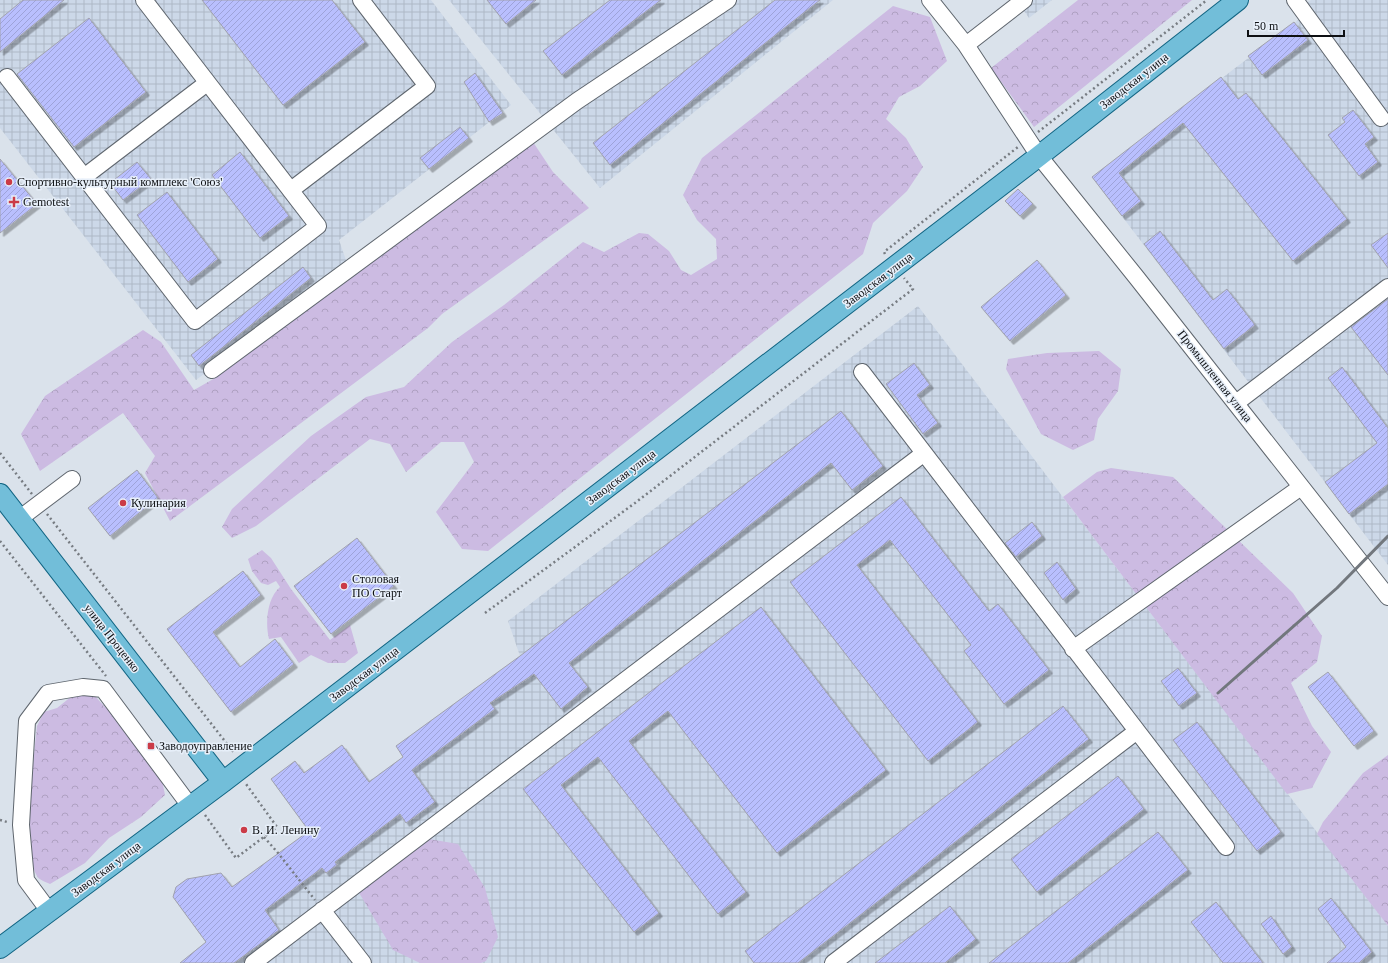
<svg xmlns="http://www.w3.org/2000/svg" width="1388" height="963" font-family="'Times New Roman',serif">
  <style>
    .industrial { fill: url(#industrial-grid) }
    .forest { fill: url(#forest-crowns) }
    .building { fill: url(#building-hatch); stroke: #a1a2ad; filter: url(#shadow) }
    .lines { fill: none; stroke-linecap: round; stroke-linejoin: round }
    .minor-casing { stroke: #5f666e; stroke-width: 18 }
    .major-casing { stroke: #126583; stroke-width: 22 }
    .path { stroke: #777c82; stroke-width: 2.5; stroke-dasharray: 2 3; stroke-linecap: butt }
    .minor { stroke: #fff; stroke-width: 16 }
    .major { stroke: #72bed9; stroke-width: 20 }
    .rail { stroke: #72777d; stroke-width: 3 }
    .poi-dot { fill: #cb3b47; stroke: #e7eff9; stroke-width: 1.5 }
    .labels { text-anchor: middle; stroke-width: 3; stroke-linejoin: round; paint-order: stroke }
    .street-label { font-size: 12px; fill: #0e1013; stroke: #e7eff9 }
    .poi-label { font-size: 12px; fill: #0e1013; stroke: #e7eff9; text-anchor: start }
  </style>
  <defs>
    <pattern id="industrial-grid" width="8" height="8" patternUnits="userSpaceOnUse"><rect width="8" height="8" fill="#ccd8e8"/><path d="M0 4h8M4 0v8" fill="none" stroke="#aeb8c6"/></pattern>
    <pattern id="forest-crowns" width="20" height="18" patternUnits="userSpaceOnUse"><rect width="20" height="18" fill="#ccbbe2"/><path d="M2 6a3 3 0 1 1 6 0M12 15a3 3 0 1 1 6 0" fill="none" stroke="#aea0c1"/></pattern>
    <pattern id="building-hatch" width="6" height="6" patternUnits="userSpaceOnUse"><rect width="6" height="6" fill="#b9bffe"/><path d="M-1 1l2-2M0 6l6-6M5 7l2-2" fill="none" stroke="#9ea3d9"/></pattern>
    <filter id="shadow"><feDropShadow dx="3.5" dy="3.5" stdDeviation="0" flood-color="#0004"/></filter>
  </defs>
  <rect width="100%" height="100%" fill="#dae2eb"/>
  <!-- industrial -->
  <path class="industrial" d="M 0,0 L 431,0 L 511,105 L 339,240 L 348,266 L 196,380 L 0,128 Z
    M 449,0 L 833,0 L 600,188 Z
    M 1016,0 L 1052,0 L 1029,18 Z
    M 1311,0 L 1388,0 L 1388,565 L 1092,177 L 1306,14 L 1307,3 Z
    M 918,306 L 1388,926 L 1388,963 L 180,963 L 206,942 L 173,897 L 176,887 L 187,879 L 221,873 L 232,887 L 309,831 L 271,779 L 295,761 L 308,778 L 319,771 L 315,765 L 342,745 L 369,781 L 403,757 L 396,746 L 520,656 L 508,621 Z"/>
  <!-- forest -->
  <path class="forest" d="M 1078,0 L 1192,0 L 1034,127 L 991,68 Z
    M 893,6 L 930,17 L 947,61 L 920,86 L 899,97 L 886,119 L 906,138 L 923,167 L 907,191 L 873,223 L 863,254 L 488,551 L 462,549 L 436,512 L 474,462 L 464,442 L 441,442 L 406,472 L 390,444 L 370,439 L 256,526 L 232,538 L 222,527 L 232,509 L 311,436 L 366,397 L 404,387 L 452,342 L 504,305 L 583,242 L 604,252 L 639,233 L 648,234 L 669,251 L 681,270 L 691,275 L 717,259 L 716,239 L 697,220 L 683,195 L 702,158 Z
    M 533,142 L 553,172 L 589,208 L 442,314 L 428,328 L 170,521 L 145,473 L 155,456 L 123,413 L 40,471 L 21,434 L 45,396 L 143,330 L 161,342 L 194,390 L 215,378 Z
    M 1099,351 L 1121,369 L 1118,391 L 1098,419 L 1094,440 L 1073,450 L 1041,434 L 1006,369 L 1008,359 L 1047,353 Z
    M 1111,468 L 1173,477 L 1293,593 L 1322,636 L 1317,662 L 1291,683 L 1312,726 L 1331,752 L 1312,788 L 1287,794 L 1063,497 L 1097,472 Z
    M 262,550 L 271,558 L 291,589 L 330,640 L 350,625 L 358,653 L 345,663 L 328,663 L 311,655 L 299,663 L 281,637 L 269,639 C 265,623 267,598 280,587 L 276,581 L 268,585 L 261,583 L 252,571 L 248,559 Z
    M 94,695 L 104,706 L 124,723 L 161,775 L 165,795 L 141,817 L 109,838 L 85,863 L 50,884 C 46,882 39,880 37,876 C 22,852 34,757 37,726 L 44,712 L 57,708 L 72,696 Z
    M 1388,755 L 1388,926 L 1317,834 L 1323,822 L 1363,773 Z
    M 429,839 L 458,844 L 485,888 L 498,937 L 486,961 L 481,963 L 420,963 L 393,950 L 358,891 Z"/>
  <!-- building -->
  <path class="building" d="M 23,0 L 64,0 L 0,52 L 0,19 Z
    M 202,0 L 332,0 L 365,42 L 283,105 Z
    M 487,0 L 536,0 L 506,24 Z
    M 610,0 L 661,0 L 562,75 L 543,51 Z
    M 775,0 L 820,0 L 610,165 L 593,143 Z
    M 89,18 L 146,92 L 74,147 L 17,74 Z
    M 1294,22 L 1308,40 L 1262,75 L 1248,56 Z
    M 475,73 L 503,113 L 489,122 L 464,82 Z
    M 1221,77 L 1238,99 L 1246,93 L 1347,219 L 1293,261 L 1183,123 L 1119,173 L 1141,201 L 1122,216 L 1092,177 Z
    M 1353,110 L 1374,137 L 1365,144 L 1378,162 L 1359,176 L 1328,135 L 1345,122 L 1342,118 Z
    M 460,127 L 469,138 L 429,169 L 420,158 Z
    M 240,152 L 289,216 L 260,238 L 212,175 Z
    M 0,159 L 37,204 L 0,233 Z
    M 137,162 L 151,179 L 123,200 L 110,183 Z
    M 1018,189 L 1033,204 L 1020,216 L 1005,201 Z
    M 167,192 L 218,259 L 188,282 L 137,215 Z
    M 1160,231 L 1213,300 L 1227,289 L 1255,325 L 1224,349 L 1144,244 Z
    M 1388,233 L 1388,268 L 1371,245 Z
    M 1037,260 L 1066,295 L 1010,341 L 981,307 Z
    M 303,267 L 311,278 L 199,366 L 191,355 Z
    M 1388,299 L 1388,375 L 1351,327 Z
    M 914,363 L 930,385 L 917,395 L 938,423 L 923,434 L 886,384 Z
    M 1342,367 L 1388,428 L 1388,484 L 1349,514 L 1325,482 L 1377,443 L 1328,378 Z
    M 841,411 L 883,466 L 852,490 L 831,463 L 569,663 L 588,687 L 561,709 L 534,674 L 490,703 L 495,709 L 412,770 L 435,802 L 406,823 L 400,814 L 335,862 L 337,865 L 326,873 L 322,868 L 265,910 L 279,930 L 234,963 L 180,963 L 206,942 L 173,897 L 176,887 L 187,879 L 221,873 L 232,887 L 309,831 L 271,779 L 295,761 L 304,773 L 342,745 L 369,782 L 403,757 L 396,746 L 520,656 Z
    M 137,470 L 158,498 L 110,536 L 88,508 Z
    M 901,497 L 989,611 L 998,604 L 1049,670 L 1004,704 L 964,651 L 971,645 L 890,540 L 857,565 L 978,722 L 928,761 L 790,582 Z
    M 1032,522 L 1042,536 L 1016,557 L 1005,543 Z
    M 357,538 L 394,586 L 331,634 L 294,586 Z
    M 1057,562 L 1076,589 L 1063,600 L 1044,573 Z
    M 243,571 L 261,595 L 213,632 L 240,667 L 275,639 L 294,664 L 231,712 L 167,629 Z
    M 761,607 L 886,770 L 777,853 L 668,711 L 629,741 L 746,892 L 718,914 L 598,757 L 561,785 L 659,913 L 634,932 L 523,789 Z
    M 1178,668 L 1197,693 L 1179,706 L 1161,681 Z
    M 1328,672 L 1374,731 L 1354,746 L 1308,687 Z
    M 1063,706 L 1089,739 L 798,963 L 754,963 L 745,951 Z
    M 1197,722 L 1281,832 L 1257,851 L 1173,740 Z
    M 1118,776 L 1144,809 L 1037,892 L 1011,859 Z
    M 1158,832 L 1188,870 L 1068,963 L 989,963 Z
    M 1331,898 L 1372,952 L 1359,963 L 1327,963 L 1346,947 L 1318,909 Z
    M 1216,902 L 1263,963 L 1223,963 L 1191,922 Z
    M 950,906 L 976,939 L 945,963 L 875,963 Z
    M 1271,916 L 1292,947 L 1283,954 L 1261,924 Z"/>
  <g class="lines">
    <defs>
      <path id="minor" d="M 930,0 L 966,45 L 1039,156 L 1137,278 L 1388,597
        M 1295,0 L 1381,118
        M 966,45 L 1024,0
        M 7,77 L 195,321 L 318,226 L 144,0
        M 84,177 L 207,83
        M 291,190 L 427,86 L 361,0
        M 212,370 L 577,101 L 728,0
        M 862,372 L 1226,847
        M 1236,403 L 1388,287
        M 19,519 L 72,479
        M 1073,649 L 1301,487
        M 322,910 L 363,963
        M 49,911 L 26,880 L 21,825 L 27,721 L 48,693 L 83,687 L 103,689 L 190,806
        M 253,963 L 923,454
        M 833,963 L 1137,731"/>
      <path id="major" d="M 0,494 L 223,782
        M 0,948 L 223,782 L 1039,156 L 1238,0"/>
    </defs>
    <!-- minor casing -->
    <use href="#minor" class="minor-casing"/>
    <!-- major casing -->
    <use href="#major" class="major-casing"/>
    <!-- path -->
    <path class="path" d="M 1038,132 L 1207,0
      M 885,254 L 884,252 L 1018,147
      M 0,453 L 32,494
      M 47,514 L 235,754
      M 0,541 L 106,676
      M 485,613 L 635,503 L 913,289 L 904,278
      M 205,815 L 236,858 L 277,827 L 246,784
      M 0,820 L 7,822
      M 264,837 L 278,853 L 315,900"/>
    <!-- minor -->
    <use href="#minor" class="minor"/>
    <!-- major -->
    <use href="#major" class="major"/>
    <!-- rail -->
    <path class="rail" d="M 1218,693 L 1337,588 L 1388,536"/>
  </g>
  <!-- markers -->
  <g class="poi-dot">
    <circle cx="9" cy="182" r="4"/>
    <path d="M12 196h4v4h4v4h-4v4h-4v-4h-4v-4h4z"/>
    <circle cx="123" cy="503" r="4"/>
    <circle cx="344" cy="586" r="4"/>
    <rect x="147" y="742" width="8" height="8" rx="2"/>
    <circle cx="244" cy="830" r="4"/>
  </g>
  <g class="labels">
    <!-- street labels -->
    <g class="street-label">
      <text transform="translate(1134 81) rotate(-38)" y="4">Заводская улица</text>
      <text transform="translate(878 280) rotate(-37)" y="4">Заводская улица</text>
      <text transform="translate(1215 376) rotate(52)" y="4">Промышленная улица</text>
      <text transform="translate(621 477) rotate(-37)" y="4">Заводская улица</text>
      <text transform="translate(112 638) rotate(52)" y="4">улица Проценко</text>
      <text transform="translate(364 674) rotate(-37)" y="4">Заводская улица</text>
      <text transform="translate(106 869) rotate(-37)" y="4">Заводская улица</text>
    </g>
    <!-- poi labels -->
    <g class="poi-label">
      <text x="17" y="186">Спортивно-культурный комплекс 'Союз'</text>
      <text x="23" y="206">Gemotest</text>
      <text x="131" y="507">Кулинария</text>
      <text x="352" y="583">Столовая<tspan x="352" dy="14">ПО Старт</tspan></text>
      <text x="159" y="750">Заводоуправление</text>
      <text x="252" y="834">В. И. Ленину</text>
    </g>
  </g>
  <!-- scale -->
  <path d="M1248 30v6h96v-6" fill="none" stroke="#0e1013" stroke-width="2"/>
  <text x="1254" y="30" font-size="12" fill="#0e1013" stroke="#e7eff9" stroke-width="3" paint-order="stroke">50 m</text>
</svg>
